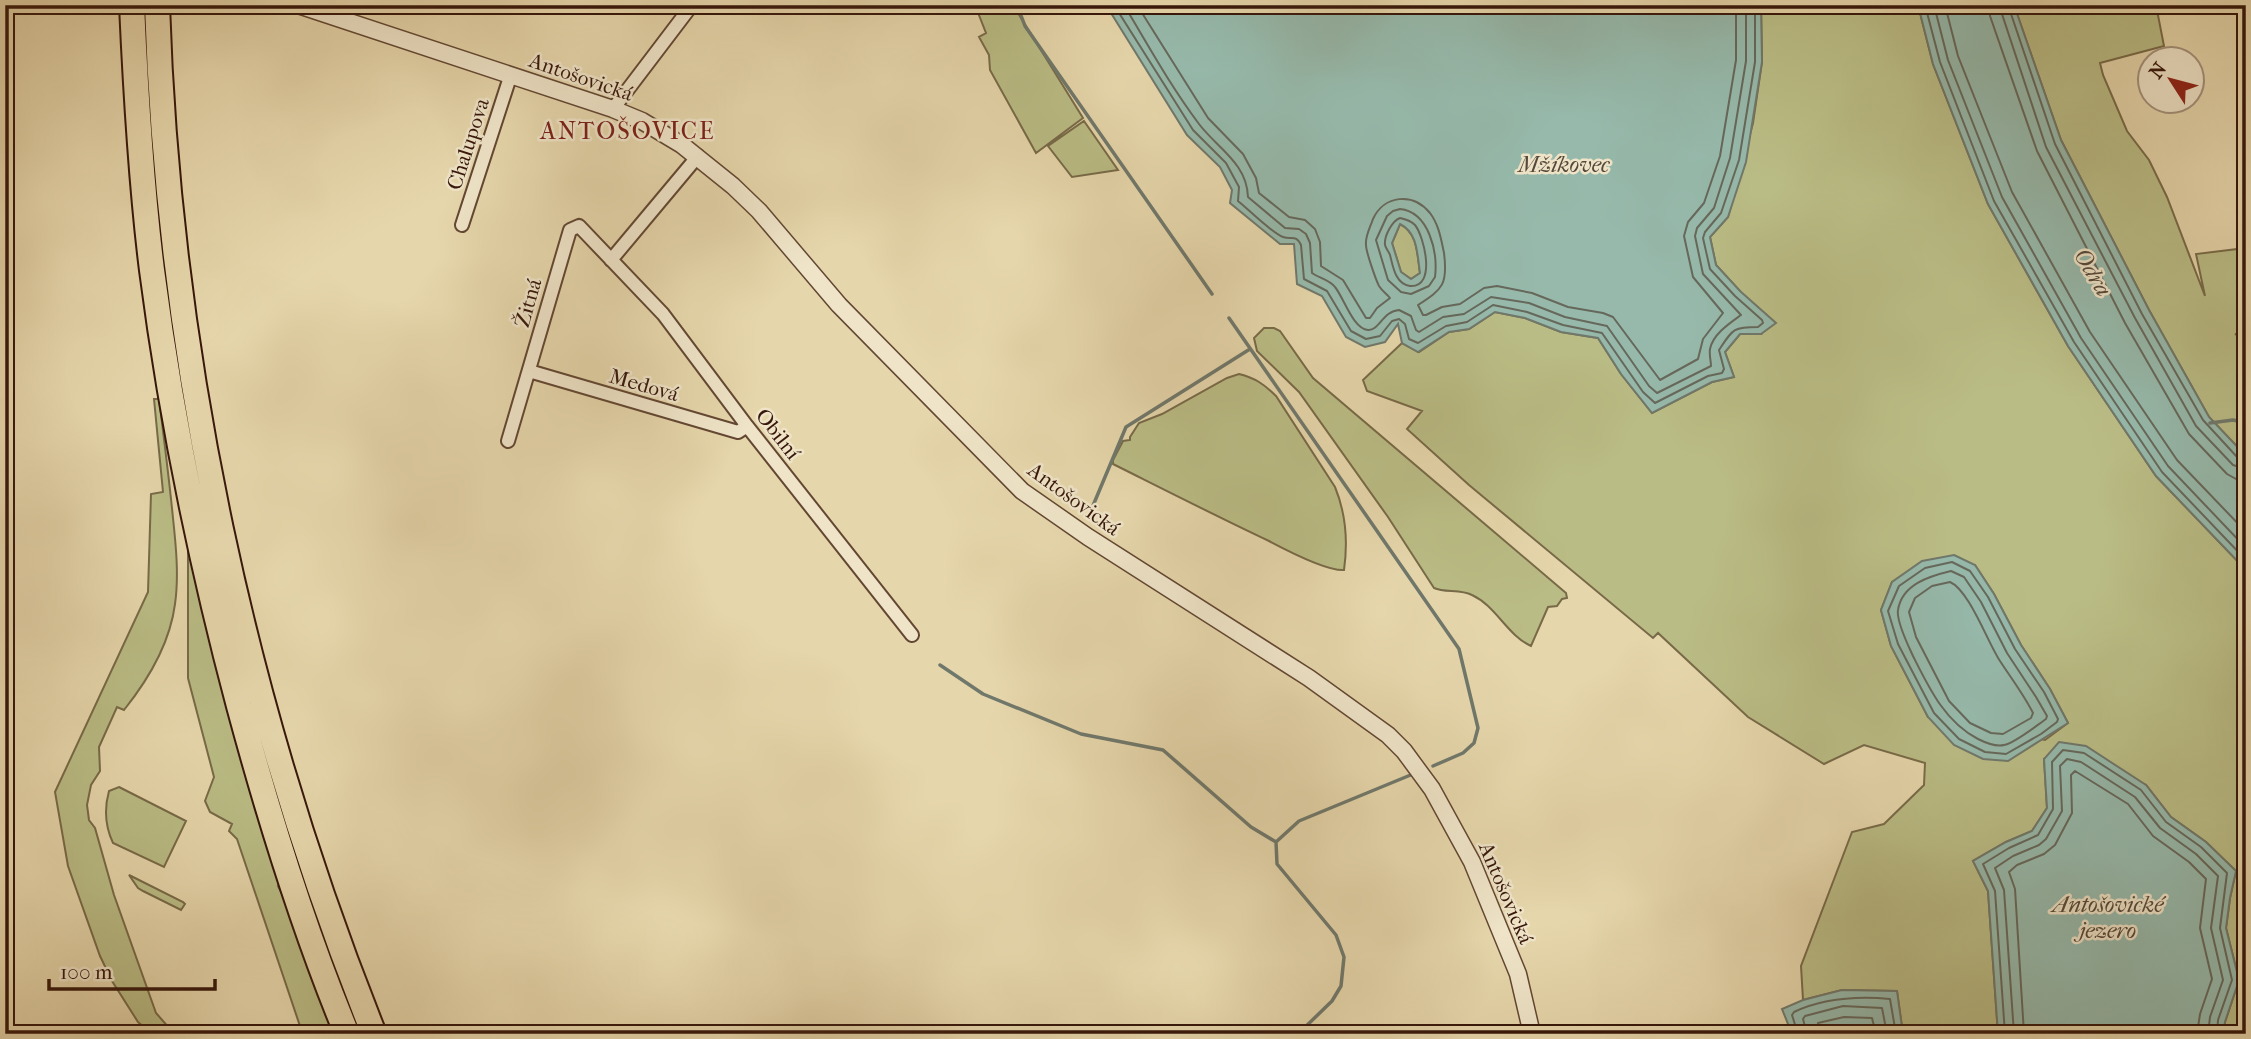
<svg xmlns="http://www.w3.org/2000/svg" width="2251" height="1039" font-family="'IM FELL French Canon',serif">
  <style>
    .green { fill: #babc85; stroke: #786a48; stroke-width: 2; fill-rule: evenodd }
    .water { fill: #96b9ab; stroke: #70786b; stroke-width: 2; fill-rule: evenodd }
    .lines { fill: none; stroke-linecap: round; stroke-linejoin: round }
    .shore { stroke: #66685b; stroke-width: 2 }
    .stream { stroke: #70786b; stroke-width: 3.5 }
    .minor-casing { stroke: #634733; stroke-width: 16 }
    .tertiary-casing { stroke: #634733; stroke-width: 19 }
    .motorway-casing { stroke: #37170b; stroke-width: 28 }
    .minor { stroke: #efe4c8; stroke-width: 12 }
    .tertiary { stroke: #efe4c8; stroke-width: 16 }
    .motorway { stroke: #e6d6ab; stroke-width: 24 }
    .labels { text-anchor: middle; stroke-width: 5; stroke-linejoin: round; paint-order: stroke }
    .street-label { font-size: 21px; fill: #37170b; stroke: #efe4c8 }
    .water-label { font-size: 23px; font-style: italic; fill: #54483b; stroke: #efe4c8 }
    .quarter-label { font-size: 24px; letter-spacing: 2px; fill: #7a1f14; stroke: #efe4c8 }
  </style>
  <rect width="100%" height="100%" fill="#e6d6ab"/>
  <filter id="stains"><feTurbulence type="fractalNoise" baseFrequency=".00286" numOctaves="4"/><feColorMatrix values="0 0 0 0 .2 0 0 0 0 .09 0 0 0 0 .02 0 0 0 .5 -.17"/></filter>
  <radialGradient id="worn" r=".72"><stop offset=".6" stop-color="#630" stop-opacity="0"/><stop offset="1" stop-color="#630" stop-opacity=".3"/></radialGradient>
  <!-- green -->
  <path class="green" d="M 975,5 L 1013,5 L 1083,118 L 1036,153 L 990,70 L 989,55 L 979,37 L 986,33 Z
    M 1761,5 L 1918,5 L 1933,64 L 1988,204 L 2068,346 L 2156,476 L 2246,570 L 2246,1034 L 2223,1034 L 2225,1022 L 2239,980 L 2226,928 L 2230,898 L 2236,871 L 2206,842 L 2171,817 L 2146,785 L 2044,759 L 2047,808 L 2032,831 L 2006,842 L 1973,861 L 1988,891 L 1998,1034 L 1903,1034 L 1897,991 L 1842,990 L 1803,1000 L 1801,966 L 1852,832 L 1884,824 L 1924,785 L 1925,763 L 1864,745 L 1824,764 L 1748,717 L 1658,633 L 1653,638 L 1469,485 L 1407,429 L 1422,411 L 1367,391 L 1363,380 L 1402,343 L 1419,352 L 1449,332 L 1469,329 L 1495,312 L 1525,318 L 1561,332 L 1598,338 L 1621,374 L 1652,413 L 1712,382 L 1734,377 L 1725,352 L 1740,334 L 1761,334 L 1740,291 L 1716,265 L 1710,237 L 1728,217 L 1753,123 L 1762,62 ZM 1975,565 L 1994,594 L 2021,645 L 2050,689 L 2068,723 L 2045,740 L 1928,717 L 1891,646 L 1881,610 L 1892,582 Z
    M 2014,5 L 2156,5 L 2164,46 L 2100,63 L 2103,75 L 2127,131 L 2149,160 L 2167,197 L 2205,296 L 2196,254 L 2246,248 L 2246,334 L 2235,334 L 2239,336 L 2246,336 L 2246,456 L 2209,417 L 2149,310 L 2061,140 Z
    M 1084,121 L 1118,170 L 1072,177 L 1048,146 Z
    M 1400,224 C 1418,233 1417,254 1420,273 L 1411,279 L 1401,272 L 1392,243 Z
    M 1264,328 L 1274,328 L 1280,331 L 1313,378 L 1566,593 L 1567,598 L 1562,599 L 1557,606 L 1548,607 L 1531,646 C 1507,635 1496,606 1472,595 C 1460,589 1445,593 1434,588 L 1388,517 L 1299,392 L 1257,351 L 1254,338 Z
    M 1239,374 C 1255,378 1264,384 1276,396 L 1335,487 C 1346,514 1348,542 1344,570 C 1326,571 1286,550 1269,541 C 1216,516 1165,490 1113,464 L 1113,460 L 1123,441 L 1130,440 L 1130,437 L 1139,423 L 1162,414 L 1227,378 Z
    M 154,399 L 159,399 C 164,439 169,478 173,518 C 176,546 179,576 175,604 C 170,643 148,680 124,710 L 117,707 L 99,747 L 100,771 L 91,785 L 87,805 L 89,820 L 95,828 L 114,895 L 156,1013 L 170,1029 L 178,1034 L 152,1034 L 138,1022 L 112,981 L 100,956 L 68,866 L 55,792 L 148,592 L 151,494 L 163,492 Z
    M 188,542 L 280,878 L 278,886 L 291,911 L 339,1034 L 305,1034 L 302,1032 L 237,839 L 229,831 L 232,824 L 210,812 L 205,801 L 214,777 L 188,678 Z
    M 119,787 L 186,821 L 164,867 L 113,843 C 105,826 104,809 109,791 Z
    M 129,875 L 183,902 L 185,904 L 181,910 L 143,891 L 138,888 Z"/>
  <!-- water -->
  <path class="water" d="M 1106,5 L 1761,5 L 1762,62 L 1746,162 L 1728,217 L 1710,237 L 1716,265 L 1740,291 L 1776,323 L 1761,334 L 1740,334 L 1725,352 L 1734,377 L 1712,382 L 1652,413 L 1621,374 L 1598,338 L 1561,332 L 1525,318 L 1495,312 L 1469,329 L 1449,332 L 1418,352 L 1402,343 L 1398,324 L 1385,342 L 1365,347 L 1346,337 L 1322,296 L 1297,284 L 1294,244 L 1280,244 L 1230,203 L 1232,190 L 1220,167 L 1187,135 ZM 1400,224 C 1418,233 1417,254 1420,273 L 1411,279 L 1401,272 L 1392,243 Z
    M 1918,5 L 2014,5 L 2061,140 L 2149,310 L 2209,417 L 2246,456 L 2246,570 L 2156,476 L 2068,346 L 1988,204 L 1933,64 Z
    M 1954,555 L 1975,565 L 1994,594 L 2021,645 L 2050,689 L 2068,723 L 2008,761 L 1983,759 L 1954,745 L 1928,717 L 1891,646 L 1881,610 L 1892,582 L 1922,561 Z
    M 2059,742 L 2086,746 L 2146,785 L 2171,817 L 2206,842 L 2236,871 L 2230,898 L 2226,928 L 2239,980 L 2225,1022 L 2223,1034 L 1998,1034 L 1988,891 L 1973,861 L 2006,842 L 2032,831 L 2047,808 L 2044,759 Z
    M 1842,990 L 1897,991 L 1903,1034 L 1792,1034 L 1782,1009 L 1803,1000 Z"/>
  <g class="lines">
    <!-- shore -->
    <path class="shore" d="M 1114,5 L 1193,130 L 1226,163 L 1239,187 L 1238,201 C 1247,208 1273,234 1283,237 C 1292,240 1296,234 1301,245 L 1304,279 L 1327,291 L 1351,331 L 1366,339 L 1380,336 L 1392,321 L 1399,319 L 1405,324 L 1409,339 L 1418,343 L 1446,326 L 1467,322 L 1493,305 L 1527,312 L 1563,325 L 1602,333 L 1643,392 L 1655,403 L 1708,376 L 1722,373 L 1724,369 L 1719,350 C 1733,329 1733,327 1758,327 L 1763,323 L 1762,320 L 1735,296 L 1710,269 L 1703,238 L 1705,232 L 1721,213 L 1739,160 L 1755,62 L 1755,5
      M 1124,5 C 1148,45 1171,87 1199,124 C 1217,148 1247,163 1248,197 L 1285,228 L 1299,229 L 1306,234 L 1310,243 L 1312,273 C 1319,278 1330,280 1335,287 C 1344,298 1353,329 1368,330 C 1379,331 1383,311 1399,310 L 1411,316 L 1416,330 L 1419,332 L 1443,317 L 1464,314 L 1491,297 L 1529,303 L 1565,317 L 1607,326 L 1649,386 L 1657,393 L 1711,366 C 1711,361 1709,355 1710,349 C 1713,334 1730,323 1741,315 L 1703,274 L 1695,236 L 1697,228 L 1714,208 L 1730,158 L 1746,61 L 1746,5
      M 1137,5 L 1208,118 L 1243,154 L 1256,178 L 1259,193 L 1289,217 L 1305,220 L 1315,229 L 1320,242 L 1321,266 L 1343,280 L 1366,318 L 1370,318 L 1377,308 L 1390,298 C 1387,294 1382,291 1379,286 C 1376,280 1366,252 1366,245 C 1365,236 1370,228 1373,219 C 1384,195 1413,192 1430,213 C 1439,225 1441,239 1444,253 C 1448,284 1443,289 1418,305 L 1423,315 L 1426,315 L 1442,307 L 1460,304 L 1484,288 L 1497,286 L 1532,293 L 1568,307 L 1603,313 L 1613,317 L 1660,380 L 1698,359 L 1703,339 L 1723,313 L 1693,277 L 1684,236 L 1688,222 L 1704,203 L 1720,156 L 1736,60 L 1736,5
      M 1925,5 L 1940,62 L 1994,201 L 2074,342 L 2162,472 L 2246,560
      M 1934,5 L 1948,60 L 2002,197 L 2081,338 L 2168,466 L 2246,548
      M 1945,5 L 1958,56 L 2012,192 L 2090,332 L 2177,460 L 2246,532
      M 1989,5 L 1990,16 L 2037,151 L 2125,323 L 2189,434 L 2227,474 L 2236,479 L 2246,480
      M 1999,5 L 2046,147 L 2135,318 L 2196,426 L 2233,465 L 2246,469
      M 2008,5 L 2055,144 L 2142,314 L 2203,420 L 2238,458 L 2246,460
      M 1400,209 C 1429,212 1438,252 1435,277 L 1429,286 L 1411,294 L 1401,292 L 1388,280 L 1376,240 L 1387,216 L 1393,211 Z
      M 1400,218 C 1405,219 1411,221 1415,225 C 1424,236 1437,288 1410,286 C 1395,284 1393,266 1390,255 C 1389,252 1386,249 1385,245 C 1384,236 1392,221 1400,218 Z
      M 1952,562 L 1970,571 L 1988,597 L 2015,649 L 2044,692 L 2058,719 L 2057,722 L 2041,734 L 2006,754 L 1985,752 L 1959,739 L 1934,713 L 1898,644 L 1888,611 L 1899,586 L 1925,568 Z
      M 1951,571 L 1964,577 L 1981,602 L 2007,653 L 2036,697 L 2047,716 L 2046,719 C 2036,726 2015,743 2004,745 C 1996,747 1986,743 1978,739 C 1945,722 1929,688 1913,656 C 1908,645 1896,621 1898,610 C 1902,584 1930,576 1951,571 Z
      M 1950,582 C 1969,590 1988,643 2000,661 C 2011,678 2024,695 2033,713 L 2031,718 L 2003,734 L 1991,733 L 1970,723 L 1949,701 L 1916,637 L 1909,612 L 1915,598 L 1932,586 Z
      M 1798,1034 L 1792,1015 L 1794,1012 C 1824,998 1857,996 1890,999 L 1896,1034
      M 1807,1034 L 1803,1019 L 1805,1016 L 1843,1006 L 1882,1008 L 1887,1034
      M 1817,1034 L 1818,1023 L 1844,1017 L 1872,1018 L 1876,1034
      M 2005,1034 L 1995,891 L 1983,864 L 2009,848 L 2038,835 L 2053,809 L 2052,762 L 2063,750 L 2084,753 L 2141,790 L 2166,822 L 2201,847 L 2227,873 L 2220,928 L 2232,980 L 2218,1020 L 2217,1034
      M 2014,1034 L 2004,890 L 1995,868 L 2013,856 L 2039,845 L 2046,839 L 2062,811 L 2060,766 L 2067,759 L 2081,762 L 2135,797 L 2160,828 L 2196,854 L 2218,876 L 2211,928 L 2223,980 L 2210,1017 L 2208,1034
      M 2024,1034 L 2015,889 L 2009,872 L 2017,865 L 2044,854 L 2055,845 L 2072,813 L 2071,775 L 2075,771 L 2128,804 L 2153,836 L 2189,862 L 2206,879 L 2200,928 L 2212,979 L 2200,1014 L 2197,1034"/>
    <!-- stream -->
    <path class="stream" d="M 1017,5 L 1025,26 L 1212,294
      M 1229,318 L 1459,649 L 1478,728 L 1474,743 L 1463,753 L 1433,766
      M 2210,423 L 2233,420 L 2246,423
      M 1092,508 L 1126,427 L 1250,349
      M 940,665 L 983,694 L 1081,734 L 1163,750 L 1251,827 L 1276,842
      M 1298,1034 L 1332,1001 L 1341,986 L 1344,957 L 1336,935 L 1277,864 L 1276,842 L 1299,821 L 1413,774"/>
    <defs>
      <path id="minor" d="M 613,109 L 692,5
        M 462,225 L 511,74
        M 611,260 L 698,156
        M 529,371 L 738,432 L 747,426
        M 508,441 L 570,230 L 579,226 L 663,314 L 747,426 L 912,635"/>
      <path id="tertiary" d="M 298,5 L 613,109 L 642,121 L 682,145 L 733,186 L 759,211 L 839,305 L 1022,491 L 1088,537 L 1309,678 L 1388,735 L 1404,751 L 1432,789 L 1472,862 L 1518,974 L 1532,1034"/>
      <path id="motorway" d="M 132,5 C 136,94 141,182 152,270 C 171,417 201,563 239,706 C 269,817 303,928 347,1034
        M 157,5 C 168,354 244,710 374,1034"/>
    </defs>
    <!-- minor casing -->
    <use href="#minor" class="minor-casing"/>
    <!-- tertiary casing -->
    <use href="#tertiary" class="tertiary-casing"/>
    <!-- motorway casing -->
    <use href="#motorway" class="motorway-casing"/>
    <!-- minor -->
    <use href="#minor" class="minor"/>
    <!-- tertiary -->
    <use href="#tertiary" class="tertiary"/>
    <!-- motorway -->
    <use href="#motorway" class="motorway"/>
  </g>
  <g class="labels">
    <!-- street labels -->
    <g class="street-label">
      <text transform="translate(581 77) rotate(19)" y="7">Antošovická</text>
      <text transform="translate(468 144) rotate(-72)" y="7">Chalupova</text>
      <text transform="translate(528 303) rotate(-74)" y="7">Žitná</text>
      <text transform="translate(644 385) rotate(16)" y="7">Medová</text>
      <text transform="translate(778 434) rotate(52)" y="7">Obilní</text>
      <text transform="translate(1074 499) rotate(36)" y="7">Antošovická</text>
      <text transform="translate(1506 893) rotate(67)" y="7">Antošovická</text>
    </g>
    <!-- water labels -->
    <g class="water-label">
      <text x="1564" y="172">Mžíkovec</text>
      <text transform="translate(2093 272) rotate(59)" y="8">Odra</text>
      <text x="2108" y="912">Antošovické<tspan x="2108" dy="26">jezero</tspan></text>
    </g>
    <!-- quarter labels -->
    <g class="quarter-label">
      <text x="628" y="139">ANTOŠOVICE</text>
    </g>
  </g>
  <!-- margin -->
  <rect width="2251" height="1039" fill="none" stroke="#e6d6ab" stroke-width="28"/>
  <rect x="7" y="7" width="2237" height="1025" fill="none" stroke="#37170b" stroke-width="3.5"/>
  <rect x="14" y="14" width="2223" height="1011" fill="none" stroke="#37170b" stroke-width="2"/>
  <!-- north arrow -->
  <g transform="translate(2171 80) rotate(306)"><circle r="33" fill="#efe4c8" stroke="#a5927c" stroke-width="2"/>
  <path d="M0-5L12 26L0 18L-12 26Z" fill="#8f2418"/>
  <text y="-10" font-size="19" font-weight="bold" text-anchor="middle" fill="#37170b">N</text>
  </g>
  <!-- scale -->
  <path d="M49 979v10h166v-10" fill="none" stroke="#37170b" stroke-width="3.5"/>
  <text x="60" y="979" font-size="21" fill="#37170b" stroke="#efe4c8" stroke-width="5" paint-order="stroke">100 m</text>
  <rect width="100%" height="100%" filter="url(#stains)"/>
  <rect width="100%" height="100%" fill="url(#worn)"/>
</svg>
